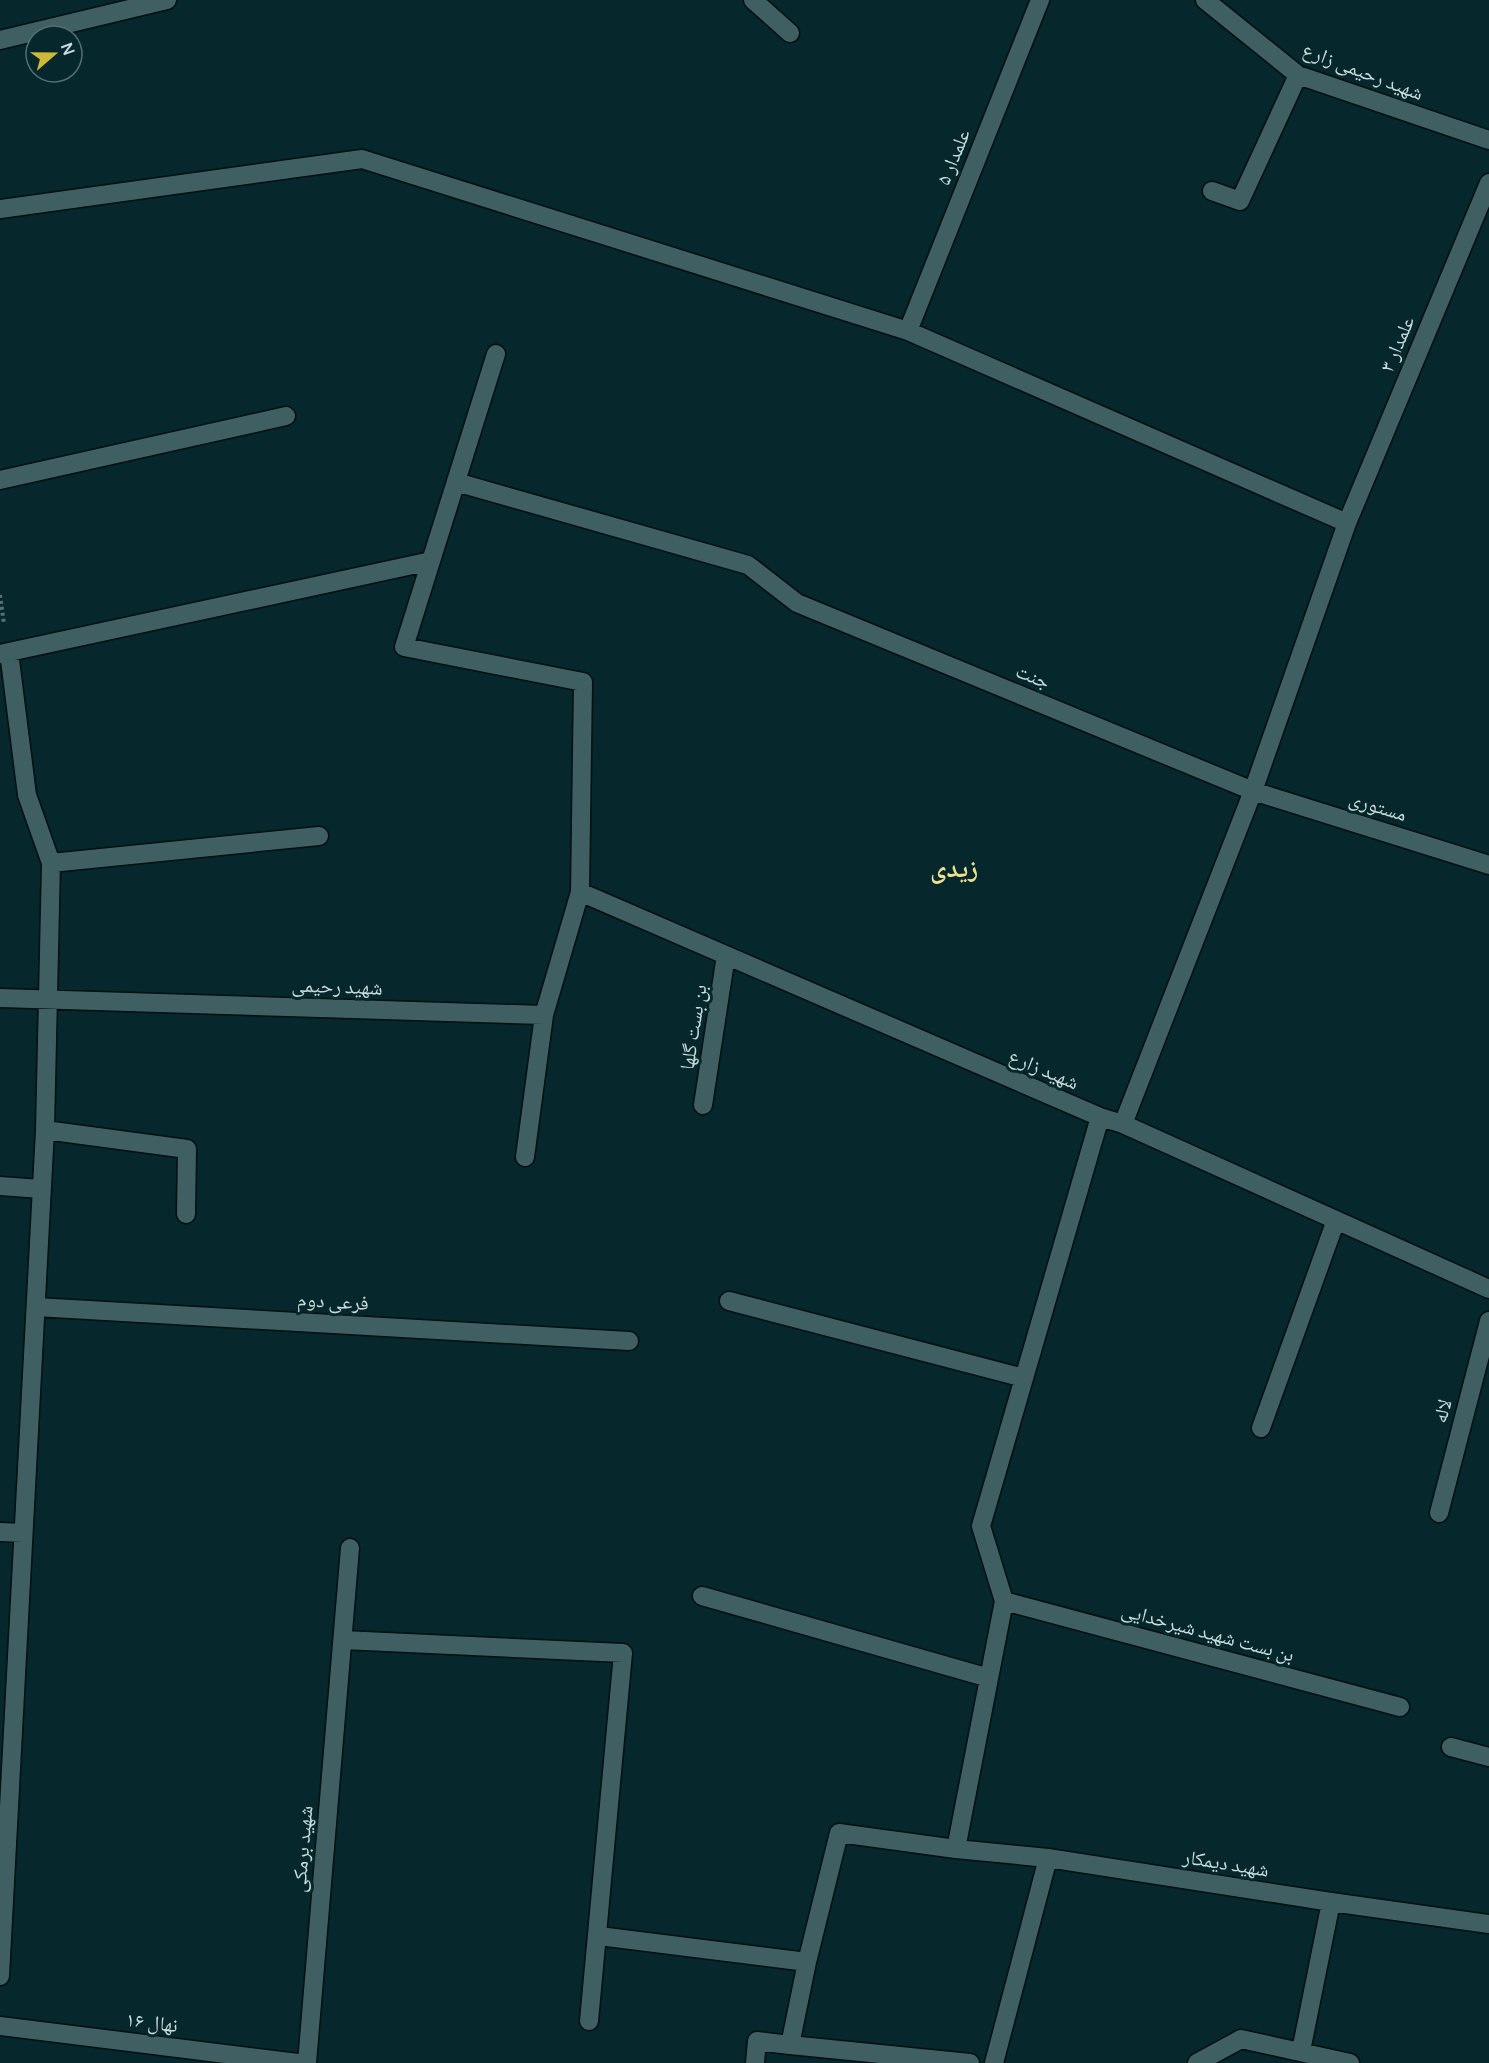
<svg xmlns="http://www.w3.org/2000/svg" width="1489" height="2063" font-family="Manrope,'Noto Naskh Arabic',sans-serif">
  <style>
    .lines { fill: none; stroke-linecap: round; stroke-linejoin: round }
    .minor-casing { stroke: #000f12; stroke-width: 21 }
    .path { stroke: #557073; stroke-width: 4; stroke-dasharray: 3 3; stroke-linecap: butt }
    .minor { stroke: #3f5f63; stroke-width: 18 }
    .labels { text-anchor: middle; stroke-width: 6; stroke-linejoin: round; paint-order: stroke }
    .street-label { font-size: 20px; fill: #c9dbdd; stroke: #06272b }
    .district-label { font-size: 26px; font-weight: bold; fill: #ecdf90; stroke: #06272b }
  </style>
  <rect width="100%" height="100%" fill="#06272b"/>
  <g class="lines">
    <defs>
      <path id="minor" d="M 753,0 L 790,33
        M 1205,0 L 1298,75 L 1489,140
        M 0,40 L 167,0
        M 1212,191 L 1240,201 L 1298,75
        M 0,209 L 362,159 L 908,331 L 1347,523
        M 908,331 L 1040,0
        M 0,480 L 286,416
        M 456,482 L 748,565 L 797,603 L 1253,791 L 1489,865
        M 0,654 L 431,561
        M 51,863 L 319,836
        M 580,892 L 1100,1117 L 1123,1124 L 1489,1289
        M 0,998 L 544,1015 L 580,892 L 583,682 L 404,647 L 496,354
        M 703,1105 L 726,955
        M 1123,1124 L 1253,791 L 1347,523 L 1489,183
        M 45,1130 L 187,1149 L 186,1214
        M 525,1157 L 544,1015
        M 0,1186 L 41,1189
        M 729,1301 L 1024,1378
        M 36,1307 L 629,1341
        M 1261,1428 L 1336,1220
        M 1439,1513 L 1489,1321
        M 0,1532 L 23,1533
        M 702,1596 L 989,1678
        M 1004,1601 L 1400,1707
        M 343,1640 L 623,1653 L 589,2021
        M 1451,1747 L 1489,1757
        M 956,1849 L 1004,1601 L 981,1526 L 1100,1117
        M 599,1936 L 807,1962
        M 0,1976 L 45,1130 L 51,863 L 27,795 L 9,652
        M 0,2026 L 298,2063
        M 790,2045 L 970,2063
        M 1301,2051 L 1331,1902
        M 307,2063 L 350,1548
        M 755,2063 L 757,2041 L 790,2045 L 807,1962 L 839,1833 L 956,1849 L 1048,1858 L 1331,1902 L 1489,1924
        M 994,2063 L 1048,1858
        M 1197,2063 L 1241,2039 L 1350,2063"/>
    </defs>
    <!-- minor casing -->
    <use href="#minor" class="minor-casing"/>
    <!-- path -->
    <path class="path" d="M 0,595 L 4,624"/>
    <!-- minor -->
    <use href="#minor" class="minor"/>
  </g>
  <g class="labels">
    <!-- street labels -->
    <g class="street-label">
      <text transform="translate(1363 71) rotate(21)" y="7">شهید رحیمی زارع</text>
      <text transform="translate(953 157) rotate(-68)" y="7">علمدار ۵</text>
      <text transform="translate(1397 344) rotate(-67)" y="7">علمدار ۳</text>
      <text transform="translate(1033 676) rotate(22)" y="7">جنت</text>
      <text transform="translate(1378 806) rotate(17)" y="7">مستوری</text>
      <text transform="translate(337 986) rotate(2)" y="7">شهید رحیمی</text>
      <text transform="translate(693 1027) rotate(-81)" y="7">بن بست گلها</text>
      <text transform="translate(1044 1069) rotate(23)" y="7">شهید زارع</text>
      <text transform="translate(333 1301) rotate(3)" y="7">فرعی دوم</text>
      <text transform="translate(1442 1411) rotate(-75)" y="7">لاله</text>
      <text transform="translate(1208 1632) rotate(15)" y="7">بن بست شهید شیرخدایی</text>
      <text transform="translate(302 1849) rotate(-85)" y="7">شهید برمکی</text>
      <text transform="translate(1226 1863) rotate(9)" y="7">شهید دیمکار</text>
      <text transform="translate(152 2022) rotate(7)" y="7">نهال ۱۶</text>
    </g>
    <!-- district labels -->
    <g class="district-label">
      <text x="954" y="877">زیدی</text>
    </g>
  </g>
  <!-- north arrow -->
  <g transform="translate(54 54) rotate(70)"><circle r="28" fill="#06272b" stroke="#546f72" stroke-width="1.5"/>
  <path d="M0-4.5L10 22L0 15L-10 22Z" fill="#cdb938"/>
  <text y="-9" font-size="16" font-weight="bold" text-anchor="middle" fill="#c9dbdd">N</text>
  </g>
</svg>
